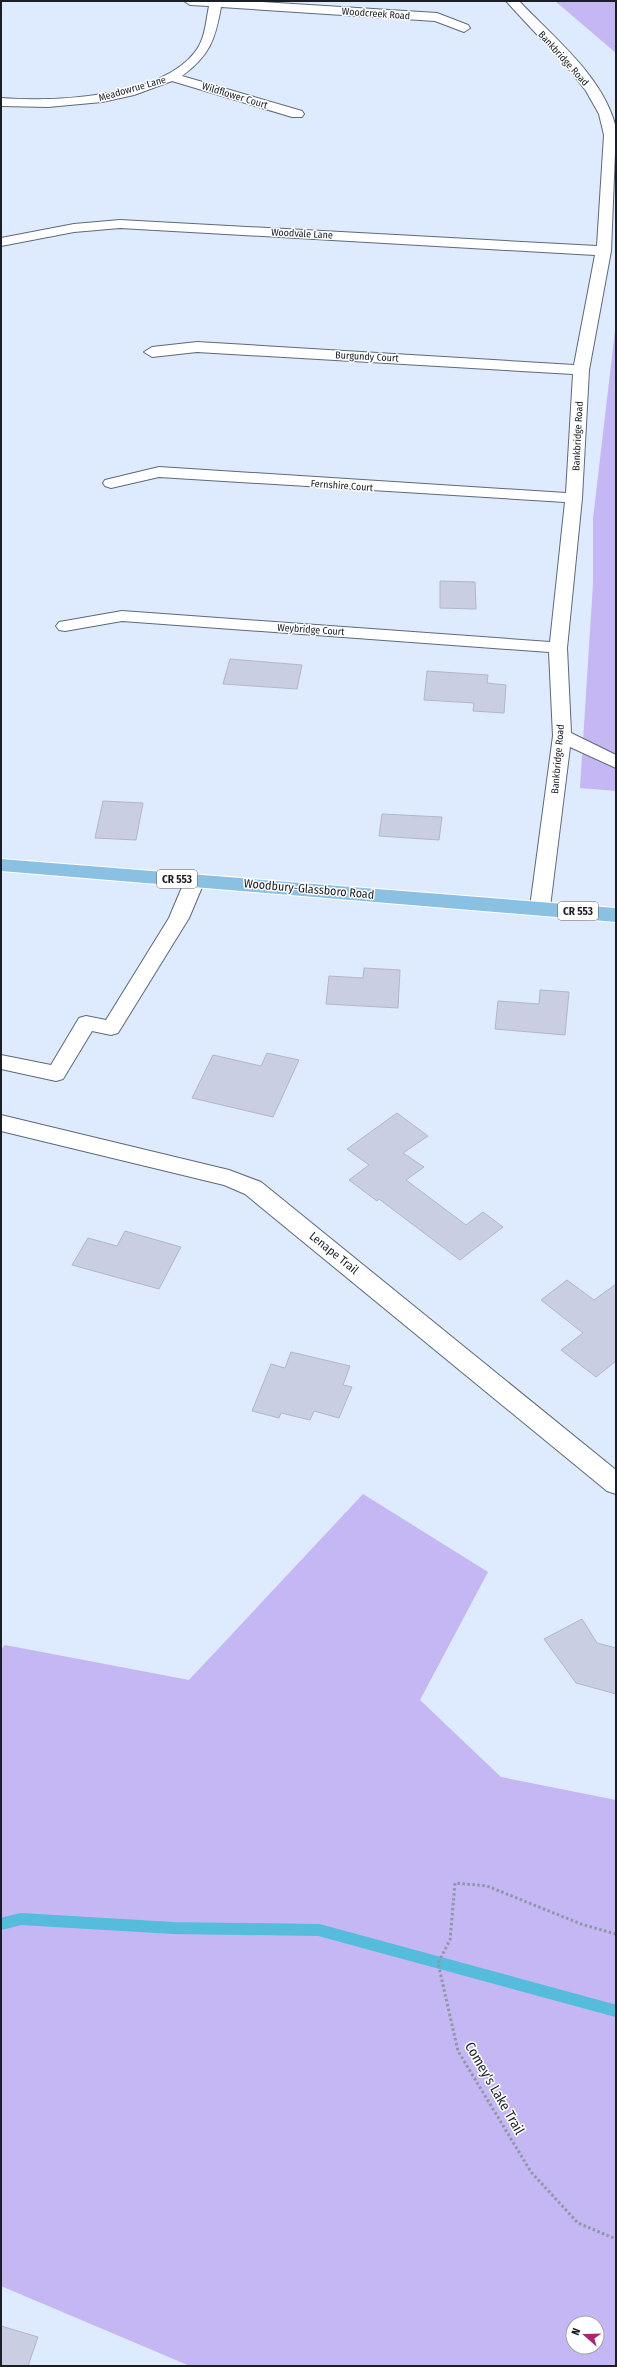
<svg xmlns="http://www.w3.org/2000/svg" width="617" height="2367" font-family="'Fira Sans Condensed',sans-serif">
  <style>
    .green { fill: #c5b7f3; fill-rule: evenodd }
    .lines { fill: none; stroke-linecap: round; stroke-linejoin: round }
    .stream { stroke: #56bcdb; stroke-width: 12 }
    .building { fill: #cacee2; stroke: #b2b6ca }
    .minor-casing { stroke: #5e6979; stroke-width: 2 }
    .major-casing { stroke: #fff; stroke-width: 2 }
    .path { stroke: #8e98a5; stroke-width: 3; stroke-dasharray: 2.5 2.5; stroke-linecap: butt }
    .minor { fill: #fff; fill-rule: evenodd }
    .major { fill: #8ac1e3; fill-rule: evenodd }
    .labels { text-anchor: middle; stroke-width: 3; stroke-linejoin: round; paint-order: stroke }
    .far-street-label { font-size: 10px; fill: #1a1f25; stroke: #fff }
    .shield { fill: #fff; stroke: #5f6266; stroke-width: 1 }
    .shield-label { font-size: 11px; font-weight: bold; fill: #1a1f25 }
    .street-label { font-size: 12px; fill: #1a1f25; stroke: #fff }
    .near-street-label { font-size: 14px; fill: #1a1f25; stroke: #fff }
  </style>
  <rect width="100%" height="100%" fill="#deeafd"/>
  <!-- green -->
  <path class="green" d="M 555,1 L 616,1 L 616,53 Z
    M 616,322 L 616,791 L 580,788 L 593,584 L 593,519 Z
    M 363,1494 L 488,1572 L 420,1700 L 501,1777 L 616,1800 L 616,2366 L 190,2366 L 1,2286 L 1,1649 L 5,1645 L 189,1680 ZM 573,2323 L 597,2323 L 597,2347 L 573,2347 Z"/>
  <g class="lines">
    <!-- stream -->
    <path class="stream" d="M 1,1924 L 21,1919 L 173,1928 L 319,1930 L 616,2011"/>
  </g>
  <!-- building -->
  <path class="building" d="M 440,581 L 475,582 L 476,609 L 440,608 Z
    M 230,659 L 302,665 L 297,689 L 223,684 Z
    M 427,671 L 488,675 L 487,683 L 506,685 L 504,713 L 473,711 L 474,703 L 424,700 Z
    M 103,801 L 143,803 L 136,840 L 95,838 Z
    M 382,814 L 442,817 L 439,840 L 379,836 Z
    M 364,968 L 400,970 L 398,1008 L 326,1004 L 329,976 L 363,978 Z
    M 540,990 L 569,992 L 565,1035 L 495,1029 L 498,1001 L 539,1004 Z
    M 267,1053 L 299,1060 L 273,1117 L 192,1098 L 213,1055 L 261,1066 Z
    M 397,1113 L 428,1136 L 403,1153 L 424,1167 L 406,1180 L 466,1225 L 483,1212 L 503,1227 L 460,1260 L 379,1199 L 377,1201 L 349,1180 L 369,1165 L 347,1149 Z
    M 125,1231 L 181,1247 L 159,1289 L 72,1265 L 88,1238 L 117,1246 Z
    M 567,1280 L 594,1300 L 616,1284 L 616,1361 L 596,1377 L 561,1350 L 583,1333 L 541,1300 Z
    M 291,1352 L 350,1366 L 343,1385 L 352,1387 L 339,1418 L 314,1411 L 310,1420 L 281,1413 L 279,1418 L 252,1411 L 271,1364 L 285,1368 Z
    M 582,1619 L 597,1643 L 616,1648 L 616,1694 L 576,1683 L 544,1639 Z
    M 1,2326 L 38,2337 L 28,2366 L 1,2366 Z"/>
  <g class="lines">
    <defs>
      <path id="minor" d="M 184,1 L 247,1 L 437,13 L 468,25 L 470,28 L 464,32 L 435,21 L 221,7 C 215,40 210,55 182,76 L 302,111 L 304,114 L 302,117 L 292,117 L 172,81 L 134,95 L 102,102 L 48,107 L 1,106 L 1,98 C 53,102 160,98 195,52 C 205,40 206,21 209,6 L 190,5 Z
        M 506,1 L 519,1 C 554,38 604,77 616,128 L 611,251 L 589,370 L 582,498 L 567,648 L 571,733 L 616,755 L 616,768 L 570,747 L 550,907 L 547,912 L 540,913 L 533,912 L 530,907 L 553,736 L 549,652 L 122,621 L 65,631 L 59,630 L 56,626 L 59,622 L 65,621 L 122,611 L 550,642 L 565,502 L 159,477 L 111,488 L 105,486 L 103,483 L 105,480 L 159,467 L 566,493 L 573,374 L 197,352 L 152,357 L 144,352 L 152,347 L 197,342 L 574,365 L 595,255 L 120,228 L 74,232 L 1,246 L 1,238 L 74,224 L 120,220 L 597,246 L 604,135 L 599,114 L 586,91 L 568,68 Z
        M 195,874 L 202,876 L 205,880 L 189,918 L 118,1033 L 111,1035 L 92,1031 L 63,1079 L 56,1081 L 1,1069 L 1,1055 L 51,1065 L 79,1018 L 86,1016 L 106,1020 L 169,918 L 185,880 L 188,876 Z
        M 1,1115 L 229,1170 L 261,1182 L 616,1470 L 616,1494 L 607,1491 L 245,1194 L 224,1185 L 1,1131 Z"/>
      <path id="major" d="M 1,859 L 616,908 L 616,922 L 1,871 Z"/>
    </defs>
    <!-- minor casing -->
    <use href="#minor" class="minor-casing"/>
    <!-- major casing -->
    <use href="#major" class="major-casing"/>
    <!-- path -->
    <path class="path" d="M 616,1934 L 581,1924 L 487,1886 L 455,1883 L 450,1940 L 438,1963 L 458,2051 L 531,2172 L 578,2223 L 616,2239"/>
    <!-- minor -->
    <use href="#minor" class="minor"/>
    <!-- major -->
    <use href="#major" class="major"/>
  </g>
  <g class="labels">
    <!-- far-street labels -->
    <g class="far-street-label">
      <text transform="translate(376 13) rotate(4)" y="4">Woodcreek Road</text>
      <text transform="translate(564 58) rotate(48)" y="4">Bankbridge Road</text>
      <text transform="translate(132 88) rotate(-16)" y="4">Meadowrue Lane</text>
      <text transform="translate(235 95) rotate(17)" y="4">Wildflower Court</text>
      <text transform="translate(302 233) rotate(3)" y="4">Woodvale Lane</text>
      <text transform="translate(367 356) rotate(3)" y="4">Burgundy Court</text>
      <text transform="translate(577 436) rotate(-87)" y="4">Bankbridge Road</text>
      <text transform="translate(342 485) rotate(4)" y="4">Fernshire Court</text>
      <text transform="translate(311 629) rotate(4)" y="4">Weybridge Court</text>
      <text transform="translate(557 759) rotate(-85)" y="4">Bankbridge Road</text>
    </g>
    <!-- shield labels -->
    <g class="shield">
      <rect x="157" y="870" width="40" height="18" rx="3"/>
      <rect x="558" y="902" width="40" height="18" rx="3"/>
    </g>
    <g class="shield-label">
      <text x="177" y="883">CR 553</text>
      <text x="578" y="915">CR 553</text>
    </g>
    <!-- street labels -->
    <g class="street-label">
      <text transform="translate(309 889) rotate(5)" y="4">Woodbury-Glassboro Road</text>
      <text transform="translate(334 1253) rotate(39)" y="4">Lenape Trail</text>
    </g>
    <!-- near-street labels -->
    <g class="near-street-label">
      <text transform="translate(495 2088) rotate(60)" y="5">Comey's Lake Trail</text>
    </g>
  </g>
  <!-- border -->
  <rect width="617" height="2367" fill="none" stroke="#1a1f25" stroke-width="4"/>
  <!-- north arrow -->
  <g transform="translate(585 2335) rotate(290)"><circle r="19" fill="#ffffff" stroke="#a3a5a8"/>
  <path d="M0-3L7 15L0 10L-7 15Z" fill="#aa2671"/>
  <text y="-6" font-size="11" font-weight="bold" text-anchor="middle" fill="#1a1f25">N</text>
  </g>
</svg>
